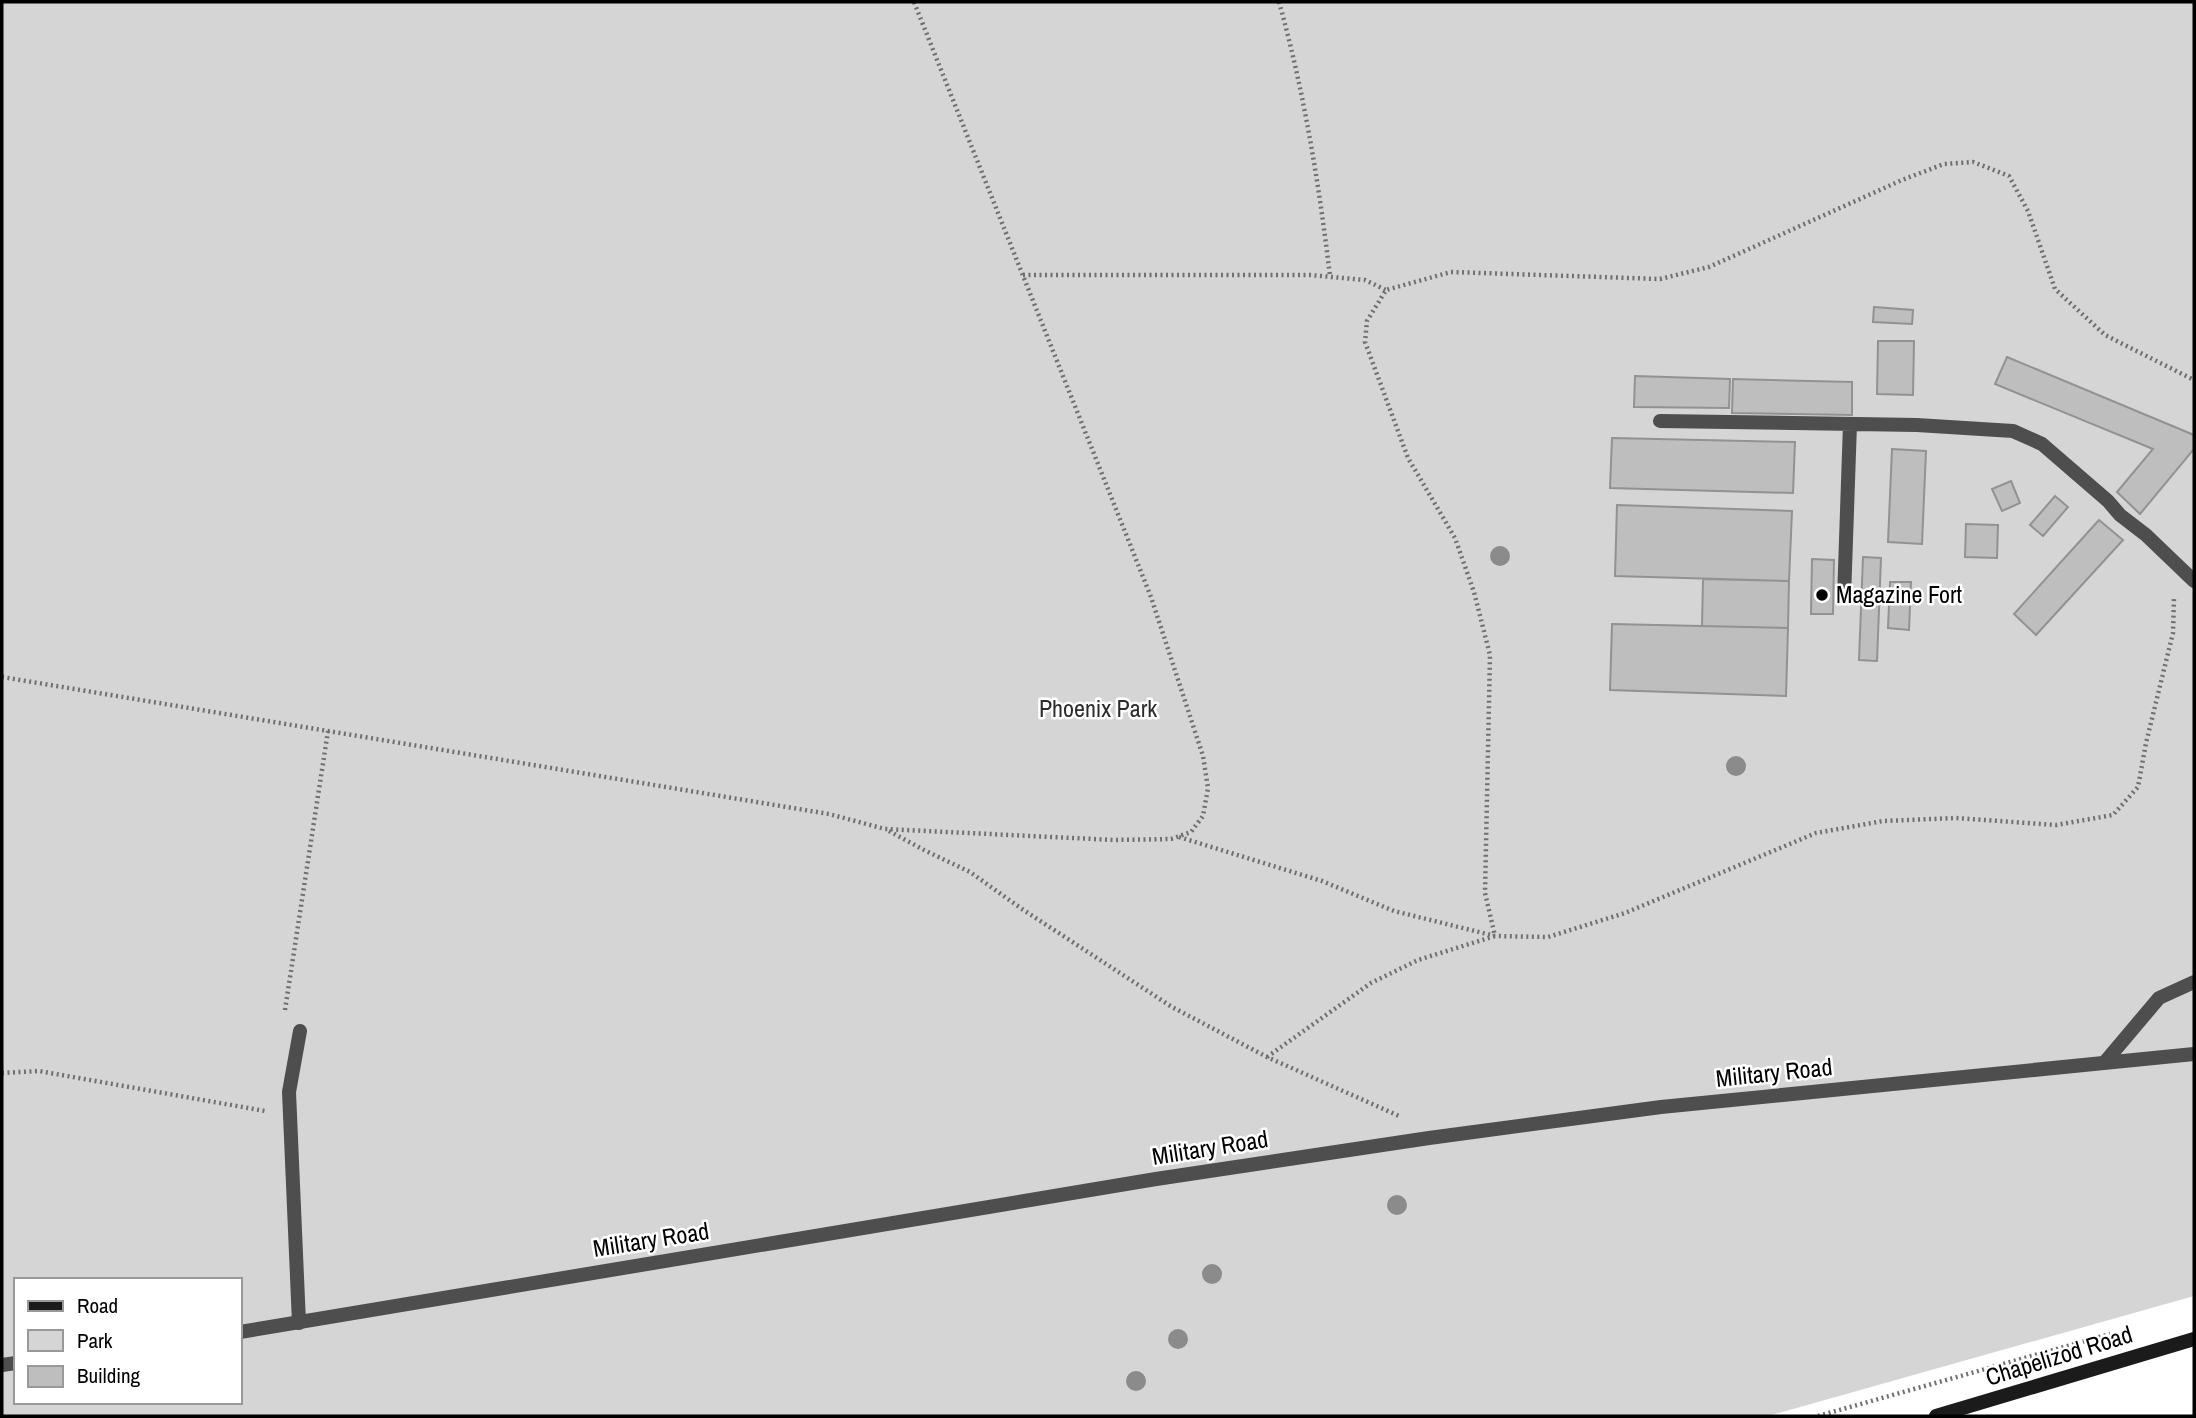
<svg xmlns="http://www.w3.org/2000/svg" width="2196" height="1418" font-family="'Archivo Narrow',sans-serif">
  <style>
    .green { fill: #d5d5d5; fill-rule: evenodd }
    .building { fill: #bebebe; stroke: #929292; stroke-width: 2 }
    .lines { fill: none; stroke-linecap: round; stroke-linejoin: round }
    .path { stroke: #707070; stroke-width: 4.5; stroke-dasharray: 2 3.5; stroke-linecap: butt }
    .service { stroke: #4e4e4e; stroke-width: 14 }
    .minor { stroke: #4e4e4e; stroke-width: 14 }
    .secondary { stroke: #1b1b1b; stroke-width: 14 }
    .tree { fill: #8b8b8b }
    .poi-dot { fill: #000; stroke: #fff; stroke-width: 2.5 }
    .labels { text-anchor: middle; stroke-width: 5; stroke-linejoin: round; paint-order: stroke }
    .poi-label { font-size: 24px; fill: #000; stroke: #fff; text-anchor: start }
    .park-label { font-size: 24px; fill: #2c2c2c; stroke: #fff }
    .street-label { font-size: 24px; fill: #000; stroke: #fff }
  </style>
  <rect width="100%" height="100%" fill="#fff"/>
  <!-- green -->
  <path class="green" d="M 2,2 L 2194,2 L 2194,1296 L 1768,1416 L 2,1416 ZM 16,1280 L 240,1280 L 240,1402 L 16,1402 Z"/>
  <!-- building -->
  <path class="building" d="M 1874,307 L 1913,310 L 1912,324 L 1873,322 Z
    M 1878,341 L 1914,341 L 1913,395 L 1877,394 Z
    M 2007,357 L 2194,435 L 2194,449 L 2140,514 L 2117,492 L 2153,449 L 1995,384 Z
    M 1635,376 L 1730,379 L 1729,408 L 1634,407 Z
    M 1733,379 L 1852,382 L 1852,415 L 1732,413 Z
    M 1612,438 L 1795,442 L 1793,493 L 1610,488 Z
    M 1892,449 L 1926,451 L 1922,544 L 1888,542 Z
    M 2011,481 L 2020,503 L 2002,511 L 1992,489 Z
    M 2055,496 L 2068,507 L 2043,536 L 2030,525 Z
    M 1617,505 L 1792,511 L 1789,581 L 1615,576 Z
    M 2099,520 L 2123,540 L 2036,635 L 2014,614 Z
    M 1966,524 L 1998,525 L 1997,558 L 1965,557 Z
    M 1863,557 L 1881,558 L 1877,661 L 1859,660 Z
    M 1812,559 L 1834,560 L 1833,614 L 1811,614 Z
    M 1703,579 L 1789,581 L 1788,628 L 1702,626 Z
    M 1890,582 L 1911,582 L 1909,630 L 1888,628 Z
    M 1612,624 L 1788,628 L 1786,696 L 1610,690 Z"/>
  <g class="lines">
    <!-- path -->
    <path class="path" d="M 1279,2 C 1304,91 1319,184 1330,276
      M 1023,275 L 1310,275 L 1365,280 L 1386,290
      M 2,677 L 829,814 L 885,829 L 1114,840 L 1171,839 L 1191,832 L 1203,816 L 1208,788 L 1203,756 L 1151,597 L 914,2
      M 889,831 L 924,850 L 970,872 L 1022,909 L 1172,1007 L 1267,1057 L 1399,1116
      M 1179,837 L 1322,881 L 1394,911 L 1495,936 L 1548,937 L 1625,913 L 1816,833 L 1883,821 L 1956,818 L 2056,825 L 2113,815 L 2138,787 L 2146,743 L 2173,633 L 2174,598
      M 285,1010 L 328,731
      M 1267,1057 L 1371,983 L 1418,960 L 1495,936 L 1485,893 L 1490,655 L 1474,592 L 1455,538 L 1408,458 L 1365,342 L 1367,321 L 1386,290 L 1451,272 L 1660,279 L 1709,267 L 1902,180 L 1944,164 L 1973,162 L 2009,176 L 2028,211 L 2055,289 L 2105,335 L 2194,380
      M 2,1073 L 39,1071 L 265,1111
      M 1818,1416 L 2110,1334"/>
    <!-- service -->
    <path class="service" d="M 1660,421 L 1917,425 L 2013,431 L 2042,444 L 2108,501 L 2120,515 L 2146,535 L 2194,581
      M 1844,598 L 1850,424
      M 2105,1062 L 2159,998 L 2194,982
      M 299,1323 L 289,1092 L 300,1031"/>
    <!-- minor -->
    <path class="minor" d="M 240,1332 L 1156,1179 L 1429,1138 L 1661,1107 L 2194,1054
      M 2,1365 L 16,1363"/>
    <!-- secondary -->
    <path class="secondary" d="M 1936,1416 L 2194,1339"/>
  </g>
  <!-- trees -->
  <g class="tree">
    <circle cx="1500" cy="556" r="10"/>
    <circle cx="1736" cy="766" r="10"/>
    <circle cx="1397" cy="1205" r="10"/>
    <circle cx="1212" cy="1274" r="10"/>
    <circle cx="1178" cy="1339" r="10"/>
    <circle cx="1136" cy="1381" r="10"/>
  </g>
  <!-- markers -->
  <circle class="poi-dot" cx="1822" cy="595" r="7"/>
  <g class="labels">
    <!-- poi labels -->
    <g class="poi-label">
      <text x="1836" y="603">Magazine Fort</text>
    </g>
    <!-- park labels -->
    <g class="park-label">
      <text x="1098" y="717">Phoenix Park</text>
    </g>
    <!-- street labels -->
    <g class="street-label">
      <text transform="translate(1774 1073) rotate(-6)" y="8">Military Road</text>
      <text transform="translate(1210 1148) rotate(-9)" y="8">Military Road</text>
      <text transform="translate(651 1240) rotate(-9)" y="8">Military Road</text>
      <text transform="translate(2059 1356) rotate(-17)" y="8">Chapelizod Road</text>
    </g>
  </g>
  <!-- border -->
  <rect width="2196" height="1418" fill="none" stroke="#000000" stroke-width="7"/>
  <!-- legend -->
  <rect x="14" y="1278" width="228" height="126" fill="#ffffff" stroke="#999999" stroke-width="2"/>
  <rect x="28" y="1301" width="35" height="10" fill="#1b1b1b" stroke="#999999" stroke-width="2"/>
  <text x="77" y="1313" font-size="21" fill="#000000">Road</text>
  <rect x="28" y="1330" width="35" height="21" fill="#d5d5d5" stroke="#999999" stroke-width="2"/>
  <text x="77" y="1348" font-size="21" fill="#000000">Park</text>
  <rect x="28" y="1366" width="35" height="21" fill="#bebebe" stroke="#999999" stroke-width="2"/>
  <text x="77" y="1383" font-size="21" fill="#000000">Building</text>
</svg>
